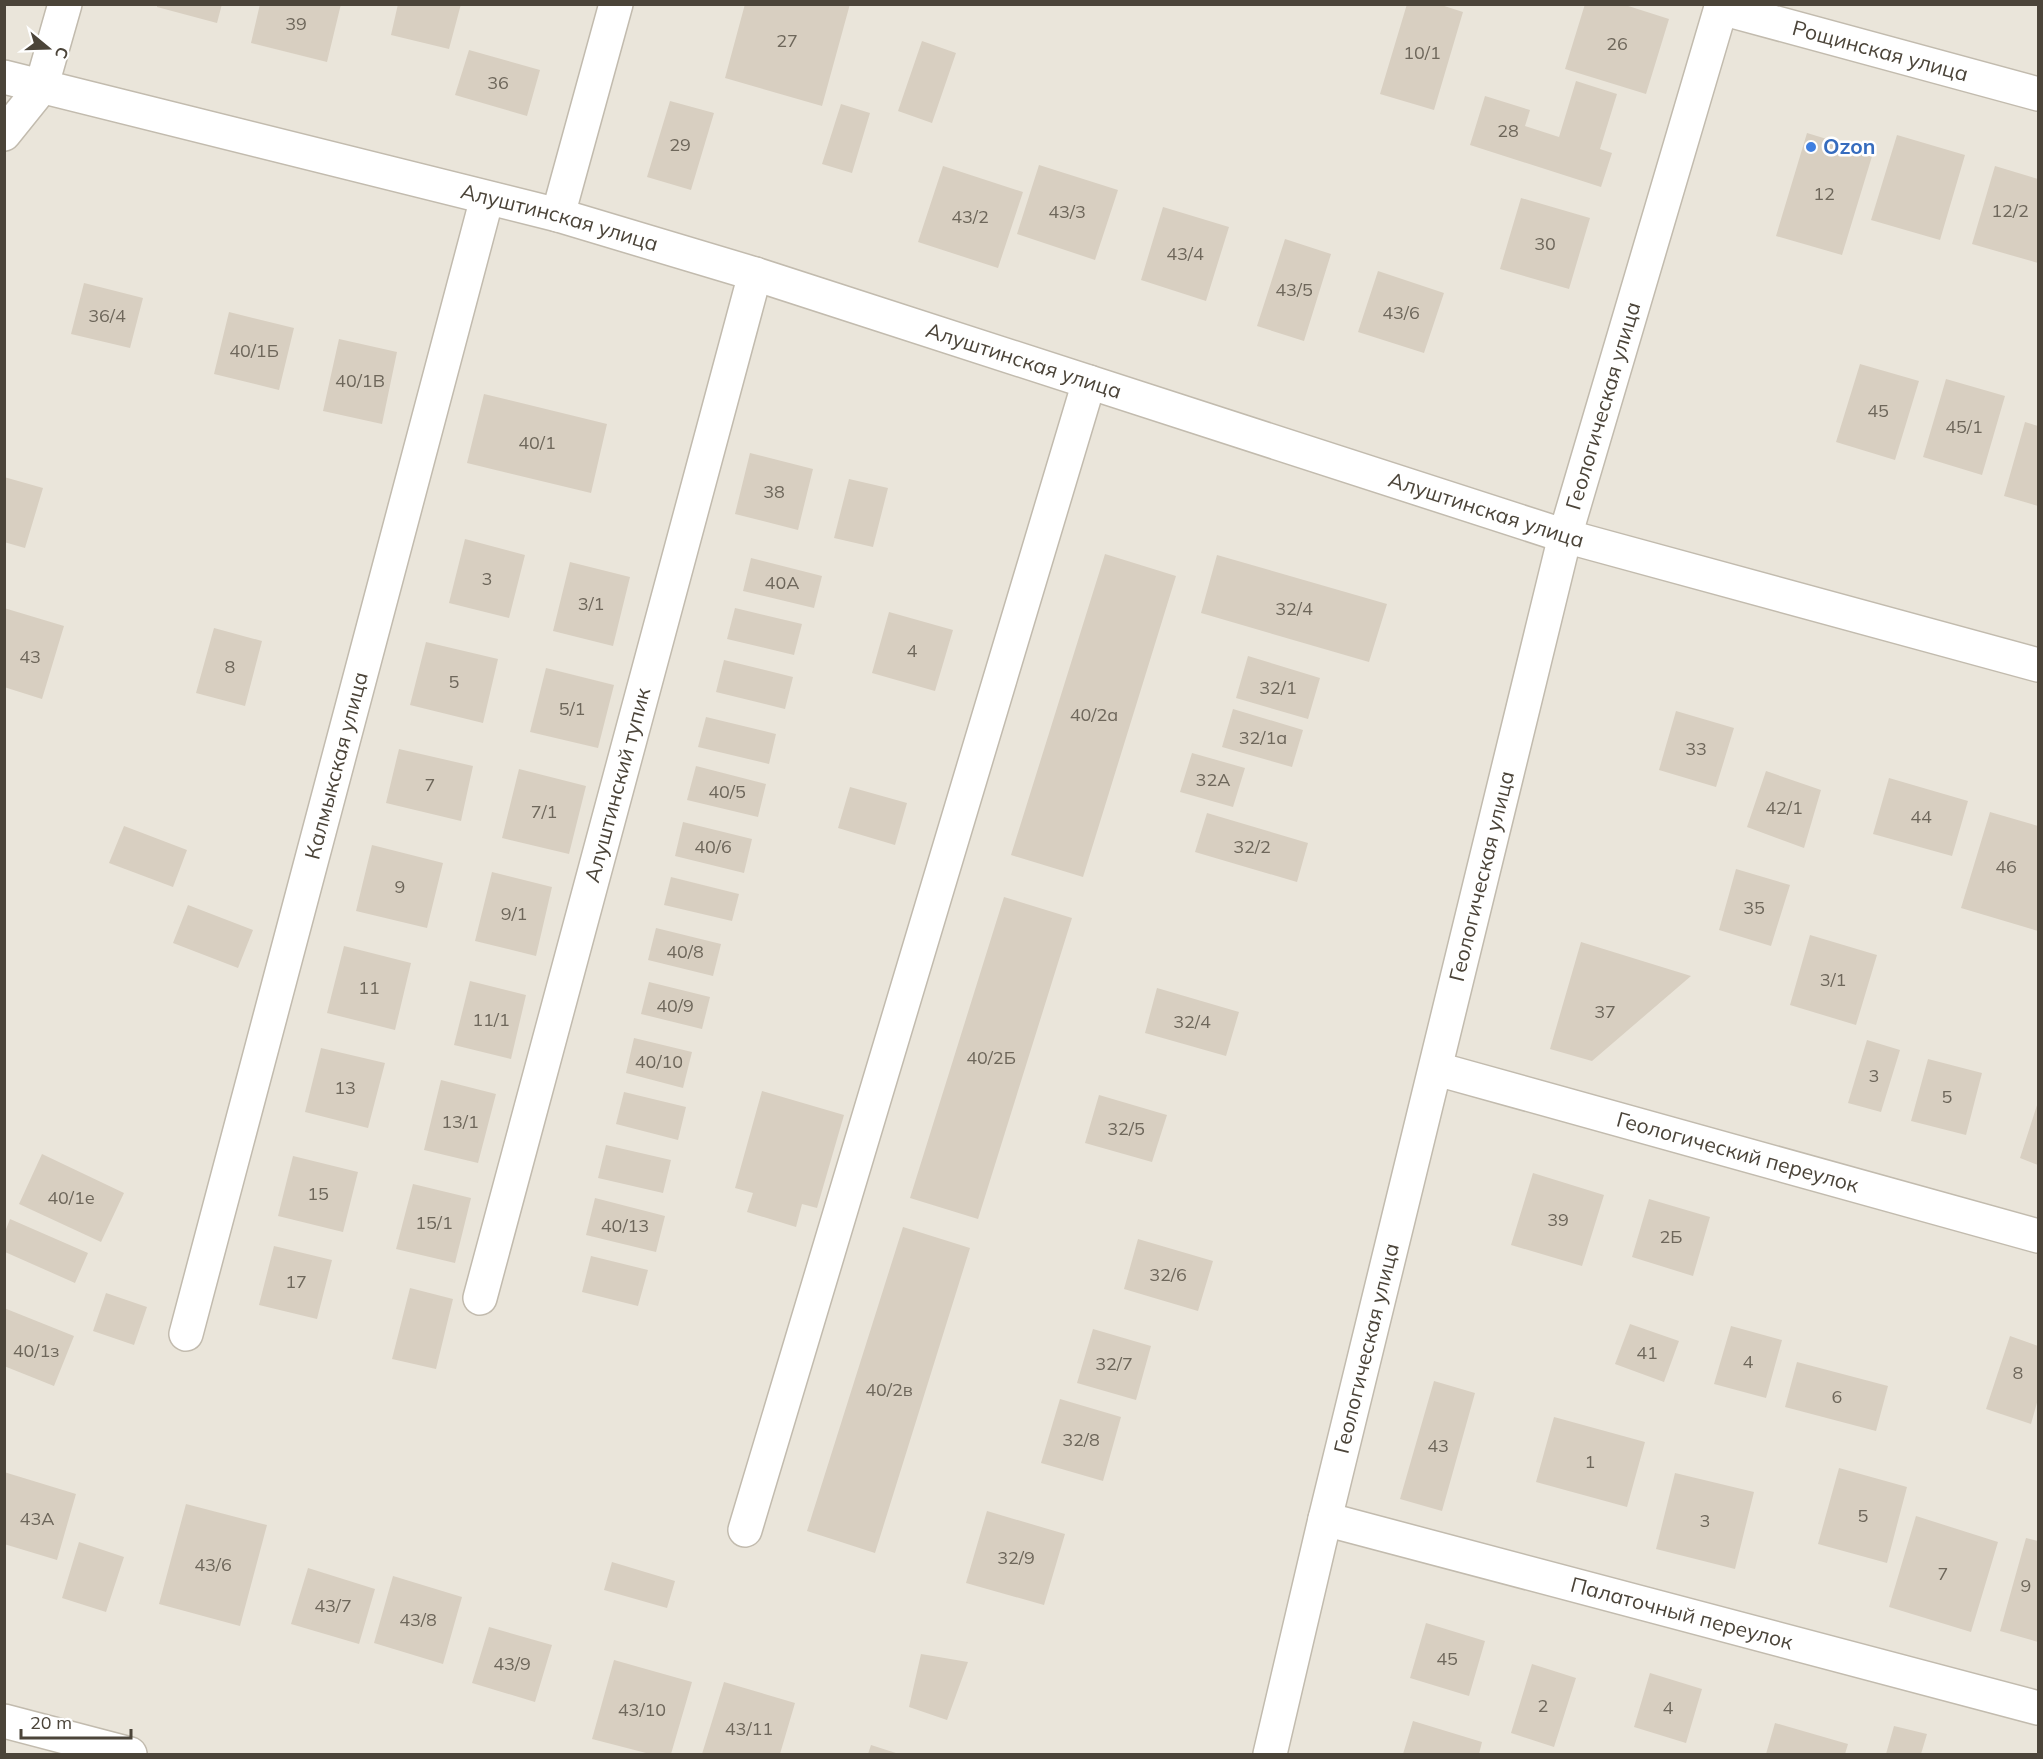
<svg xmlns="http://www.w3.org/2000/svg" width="2043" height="1759" font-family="Mulish,sans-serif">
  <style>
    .residential { fill: #eae5da }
    .building { fill: #d8cfc1 }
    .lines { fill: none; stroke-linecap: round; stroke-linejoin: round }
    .minor-casing { stroke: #c2bbae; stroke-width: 36 }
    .minor { stroke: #fff; stroke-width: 33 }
    .shop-dot { fill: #3f7fe0; stroke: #fff; stroke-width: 2 }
    .labels { text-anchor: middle; stroke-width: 5; stroke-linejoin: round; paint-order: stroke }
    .number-label { font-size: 18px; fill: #6e675b }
    .street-label { font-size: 21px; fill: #4b4439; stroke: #fff }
    .shop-label { font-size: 21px; font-weight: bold; fill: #366cbe; stroke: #fff; text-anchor: start }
  </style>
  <rect width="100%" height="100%" fill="#f6f3ec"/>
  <!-- residential -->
  <path class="residential" d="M 5,5 L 2038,5 L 2038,1754 L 5,1754 Z"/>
  <!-- building -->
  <path class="building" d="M 157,4 L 222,4 L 217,23 L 157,7 Z
    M 260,4 L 341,4 L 327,62 L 251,43 Z
    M 398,4 L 461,4 L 449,49 L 391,35 Z
    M 745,4 L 850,4 L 822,106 L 725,78 Z
    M 1407,4 L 1438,4 L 1463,12 L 1434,110 L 1380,94 Z
    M 1585,4 L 1622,4 L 1669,19 L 1646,94 L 1565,69 Z
    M 922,41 L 956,53 L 932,123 L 898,111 Z
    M 469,50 L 540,70 L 527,116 L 455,95 Z
    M 1576,81 L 1617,94 L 1600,149 L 1612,153 L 1601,187 L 1470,145 L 1485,96 L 1530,110 L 1525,126 L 1559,137 Z
    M 670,101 L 714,113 L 691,190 L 647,177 Z
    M 841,104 L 870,113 L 852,173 L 822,164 Z
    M 1807,133 L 1873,153 L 1842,255 L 1776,236 Z
    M 1897,135 L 1965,155 L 1940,240 L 1871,220 Z
    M 1039,165 L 1118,190 L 1095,260 L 1017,234 Z
    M 943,166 L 1023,192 L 998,268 L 918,242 Z
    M 1995,166 L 2038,179 L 2038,263 L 1972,244 Z
    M 1521,198 L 1590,218 L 1569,289 L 1500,269 Z
    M 1163,207 L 1229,227 L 1206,301 L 1141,280 Z
    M 1285,239 L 1331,254 L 1304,341 L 1257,326 Z
    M 1378,271 L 1444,293 L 1424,353 L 1358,332 Z
    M 84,283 L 143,298 L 130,348 L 71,334 Z
    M 229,312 L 294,328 L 279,390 L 214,374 Z
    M 339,339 L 397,352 L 382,424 L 323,411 Z
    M 1860,364 L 1919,381 L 1895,460 L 1836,442 Z
    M 1946,379 L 2005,396 L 1982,475 L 1923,457 Z
    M 484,394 L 607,424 L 591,493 L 467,463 Z
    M 2025,422 L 2038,426 L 2038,506 L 2004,496 Z
    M 750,453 L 813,469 L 798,530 L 735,514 Z
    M 4,477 L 43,488 L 25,548 L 4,542 Z
    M 849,479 L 888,488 L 873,547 L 834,538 Z
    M 465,539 L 525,555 L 509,618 L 449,603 Z
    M 1105,554 L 1176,576 L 1083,877 L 1011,855 Z
    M 1217,555 L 1387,604 L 1369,662 L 1201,613 Z
    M 751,558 L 822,576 L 814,608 L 743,591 Z
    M 570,562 L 630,577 L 613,646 L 553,631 Z
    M 4,608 L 64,626 L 42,699 L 4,687 Z
    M 735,608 L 802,624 L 794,655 L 727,639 Z
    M 889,612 L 953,630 L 935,691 L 872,673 Z
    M 214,628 L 262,641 L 245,706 L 196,693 Z
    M 426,642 L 498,659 L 483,723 L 410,705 Z
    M 1248,656 L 1320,678 L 1308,719 L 1236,698 Z
    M 724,660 L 793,677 L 785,709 L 716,692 Z
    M 546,668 L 614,685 L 598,748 L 530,732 Z
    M 1233,709 L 1303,730 L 1292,767 L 1222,747 Z
    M 1676,711 L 1734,728 L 1716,787 L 1659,770 Z
    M 706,717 L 776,734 L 769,764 L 698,747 Z
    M 399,749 L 473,766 L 461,821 L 386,803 Z
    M 1192,753 L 1245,768 L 1233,807 L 1180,792 Z
    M 696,766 L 766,784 L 758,817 L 687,800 Z
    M 519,769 L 586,786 L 569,854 L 502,838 Z
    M 1766,771 L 1821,790 L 1804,848 L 1747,827 Z
    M 1889,778 L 1968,801 L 1952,856 L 1873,834 Z
    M 850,787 L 907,803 L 895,845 L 838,828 Z
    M 1990,812 L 2038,826 L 2038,931 L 1961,908 Z
    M 1207,813 L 1308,843 L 1297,882 L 1195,852 Z
    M 683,822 L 752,839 L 744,873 L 675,856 Z
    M 124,826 L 187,850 L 173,887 L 109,863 Z
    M 372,845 L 443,863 L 427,928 L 356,911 Z
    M 1736,869 L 1790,885 L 1771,946 L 1719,930 Z
    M 492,872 L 552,887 L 536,956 L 475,941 Z
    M 671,877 L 739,894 L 732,921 L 664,905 Z
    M 1004,897 L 1072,918 L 978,1219 L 910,1198 Z
    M 188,905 L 253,930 L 238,968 L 173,943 Z
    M 656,928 L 721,944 L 713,976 L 648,960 Z
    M 1810,935 L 1877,955 L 1856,1025 L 1790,1005 Z
    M 1581,942 L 1691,976 L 1592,1061 L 1550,1049 Z
    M 344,946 L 411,963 L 395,1030 L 327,1013 Z
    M 470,981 L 526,995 L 511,1059 L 454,1045 Z
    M 649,982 L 710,997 L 702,1029 L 641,1014 Z
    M 1157,988 L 1239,1012 L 1226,1056 L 1145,1033 Z
    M 634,1038 L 692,1052 L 683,1088 L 626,1073 Z
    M 1867,1040 L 1900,1050 L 1881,1112 L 1848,1103 Z
    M 321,1048 L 385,1063 L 368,1128 L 305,1112 Z
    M 1928,1059 L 1982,1073 L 1966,1135 L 1911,1121 Z
    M 441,1080 L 496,1094 L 478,1163 L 424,1150 Z
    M 762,1091 L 844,1115 L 817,1208 L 802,1204 L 796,1227 L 747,1212 L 753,1193 L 735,1188 Z
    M 624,1092 L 686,1107 L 678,1140 L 616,1124 Z
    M 1099,1095 L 1167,1115 L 1152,1162 L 1085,1143 Z
    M 2038,1102 L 2038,1165 L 2020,1158 Z
    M 606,1145 L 671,1160 L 663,1193 L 598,1178 Z
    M 42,1154 L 124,1193 L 101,1242 L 19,1204 Z
    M 293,1156 L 358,1172 L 343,1232 L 278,1216 Z
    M 1533,1173 L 1604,1195 L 1582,1266 L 1511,1245 Z
    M 413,1184 L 471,1198 L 455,1263 L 396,1249 Z
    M 595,1198 L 665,1216 L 656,1252 L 586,1235 Z
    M 1649,1199 L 1710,1217 L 1693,1276 L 1632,1257 Z
    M 10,1219 L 88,1253 L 75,1283 L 5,1252 L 5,1232 Z
    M 903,1227 L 970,1248 L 875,1553 L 807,1531 Z
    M 1138,1239 L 1213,1261 L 1198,1311 L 1124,1289 Z
    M 274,1246 L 332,1260 L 317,1319 L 259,1305 Z
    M 591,1256 L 648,1270 L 638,1306 L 582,1292 Z
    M 410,1288 L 453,1299 L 436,1369 L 392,1359 Z
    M 106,1293 L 147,1307 L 134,1345 L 93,1331 Z
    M 4,1308 L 74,1336 L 54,1386 L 4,1366 Z
    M 1630,1324 L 1679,1341 L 1664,1382 L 1615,1364 Z
    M 1731,1326 L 1782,1340 L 1766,1398 L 1714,1384 Z
    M 1093,1329 L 1151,1346 L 1136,1400 L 1077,1383 Z
    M 2010,1336 L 2038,1346 L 2038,1399 L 2031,1424 L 1986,1409 Z
    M 1797,1362 L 1888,1386 L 1876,1431 L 1785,1407 Z
    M 1434,1381 L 1475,1393 L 1442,1511 L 1400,1499 Z
    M 1060,1399 L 1121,1417 L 1103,1481 L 1041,1463 Z
    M 1554,1417 L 1645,1442 L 1627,1507 L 1536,1482 Z
    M 1839,1468 L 1907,1487 L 1887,1563 L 1818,1544 Z
    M 4,1472 L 76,1494 L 57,1560 L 4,1544 Z
    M 1675,1473 L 1754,1492 L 1735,1569 L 1656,1549 Z
    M 186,1504 L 267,1525 L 240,1626 L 159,1604 Z
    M 987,1511 L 1065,1534 L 1044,1605 L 966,1583 Z
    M 1916,1516 L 1998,1542 L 1971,1632 L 1889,1607 Z
    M 2026,1538 L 2038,1541 L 2038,1642 L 2000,1631 Z
    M 79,1542 L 124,1557 L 106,1612 L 62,1598 Z
    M 612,1562 L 675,1581 L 667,1608 L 604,1590 Z
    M 308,1568 L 375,1589 L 359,1644 L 291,1624 Z
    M 393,1576 L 462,1597 L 443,1664 L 374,1643 Z
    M 1426,1623 L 1485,1641 L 1469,1696 L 1410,1678 Z
    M 489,1627 L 552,1645 L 535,1702 L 472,1683 Z
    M 921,1654 L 968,1662 L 947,1720 L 909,1707 Z
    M 614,1660 L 692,1682 L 671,1754 L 650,1754 L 592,1739 Z
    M 1532,1664 L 1576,1678 L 1554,1747 L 1511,1733 Z
    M 1650,1673 L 1702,1689 L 1686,1743 L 1634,1727 Z
    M 724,1682 L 795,1703 L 780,1754 L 702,1754 Z
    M 1413,1721 L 1482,1742 L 1479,1754 L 1403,1754 Z
    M 1775,1723 L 1848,1744 L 1845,1754 L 1766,1754 Z
    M 1894,1726 L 1927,1734 L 1921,1754 L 1886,1754 Z
    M 871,1745 L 899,1754 L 868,1754 Z"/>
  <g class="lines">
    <defs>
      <g id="minor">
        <path id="s1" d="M 1721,8 L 2038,94"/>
        <path id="s2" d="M 4,77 L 558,215 L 755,274 L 1565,536 L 2038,665"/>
        <path d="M 4,134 L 41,88 L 65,4"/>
        <path d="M 558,215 L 616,4"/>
        <path id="s3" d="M 1437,1069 L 2038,1236"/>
        <path id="s4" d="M 480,1298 L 755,274"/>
        <path id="s5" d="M 186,1334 L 487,198"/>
        <path id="s6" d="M 1325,1519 L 2038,1708"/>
        <path d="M 745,1530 L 1089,382"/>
        <path d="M 4,1721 L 130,1754"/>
        <path id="s7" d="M 1270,1754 L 1325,1519 L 1565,536 L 1722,4"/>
      </g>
    </defs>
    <!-- minor casing -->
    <use href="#minor" class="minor-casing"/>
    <!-- minor -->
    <use href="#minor" class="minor"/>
  </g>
  <!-- markers -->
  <circle class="shop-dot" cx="1811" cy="147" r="6"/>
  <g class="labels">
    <!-- number labels -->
    <g class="number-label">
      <text x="296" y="30">39</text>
      <text x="787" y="47">27</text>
      <text x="1617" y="50">26</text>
      <text x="1422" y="59">10/1</text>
      <text x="498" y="89">36</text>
      <text x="1508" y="137">28</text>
      <text x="680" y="151">29</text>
      <text x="1824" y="200">12</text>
      <text x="2010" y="217">12/2</text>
      <text x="1067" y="218">43/3</text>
      <text x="970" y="223">43/2</text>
      <text x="1545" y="250">30</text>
      <text x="1185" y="260">43/4</text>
      <text x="1294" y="296">43/5</text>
      <text x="1401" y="319">43/6</text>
      <text x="107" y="322">36/4</text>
      <text x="254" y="357">40/1Б</text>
      <text x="360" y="387">40/1В</text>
      <text x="1878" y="417">45</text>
      <text x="1964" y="433">45/1</text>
      <text x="537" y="449">40/1</text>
      <text x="774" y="498">38</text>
      <text x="487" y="585">3</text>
      <text x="782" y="589">40А</text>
      <text x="591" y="610">3/1</text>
      <text x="1294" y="615">32/4</text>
      <text x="912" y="657">4</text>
      <text x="30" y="663">43</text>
      <text x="230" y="673">8</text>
      <text x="454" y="688">5</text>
      <text x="1278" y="694">32/1</text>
      <text x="572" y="715">5/1</text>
      <text x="1094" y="721">40/2а</text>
      <text x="1263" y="744">32/1а</text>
      <text x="1696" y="755">33</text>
      <text x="1213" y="786">32А</text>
      <text x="430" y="791">7</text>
      <text x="727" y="798">40/5</text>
      <text x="1784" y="814">42/1</text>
      <text x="544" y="818">7/1</text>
      <text x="1921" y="823">44</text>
      <text x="713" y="853">40/6</text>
      <text x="1252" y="853">32/2</text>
      <text x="2006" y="873">46</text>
      <text x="400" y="893">9</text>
      <text x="1754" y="914">35</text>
      <text x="514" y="920">9/1</text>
      <text x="685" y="958">40/8</text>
      <text x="1833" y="986">3/1</text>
      <text x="369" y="994">11</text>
      <text x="675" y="1012">40/9</text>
      <text x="1605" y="1018">37</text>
      <text x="491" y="1026">11/1</text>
      <text x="1192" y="1028">32/4</text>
      <text x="991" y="1064">40/2Б</text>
      <text x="659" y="1068">40/10</text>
      <text x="1874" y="1082">3</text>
      <text x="345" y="1094">13</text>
      <text x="1947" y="1103">5</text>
      <text x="460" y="1128">13/1</text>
      <text x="1126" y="1135">32/5</text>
      <text x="318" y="1200">15</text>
      <text x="71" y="1204">40/1е</text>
      <text x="1558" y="1226">39</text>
      <text x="434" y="1229">15/1</text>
      <text x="625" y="1232">40/13</text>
      <text x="1671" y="1243">2Б</text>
      <text x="1168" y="1281">32/6</text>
      <text x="296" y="1288">17</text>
      <text x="36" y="1357">40/1з</text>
      <text x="1647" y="1359">41</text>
      <text x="1748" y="1368">4</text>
      <text x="1114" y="1370">32/7</text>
      <text x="2018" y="1379">8</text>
      <text x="889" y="1396">40/2в</text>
      <text x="1837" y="1403">6</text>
      <text x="1081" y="1446">32/8</text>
      <text x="1438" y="1452">43</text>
      <text x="1590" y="1468">1</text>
      <text x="1863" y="1522">5</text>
      <text x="37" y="1525">43А</text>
      <text x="1705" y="1527">3</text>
      <text x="1016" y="1564">32/9</text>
      <text x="213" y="1571">43/6</text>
      <text x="1943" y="1580">7</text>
      <text x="2026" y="1592">9</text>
      <text x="333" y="1612">43/7</text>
      <text x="418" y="1626">43/8</text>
      <text x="1447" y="1665">45</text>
      <text x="512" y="1670">43/9</text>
      <text x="1543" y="1712">2</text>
      <text x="1668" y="1714">4</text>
      <text x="642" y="1716">43/10</text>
      <text x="749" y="1735">43/11</text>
    </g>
    <!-- street labels -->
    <g class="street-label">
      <text dy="7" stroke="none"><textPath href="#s1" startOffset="165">Рощинская улица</textPath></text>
      <text dy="7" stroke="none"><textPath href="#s2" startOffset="573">Алуштинская улица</textPath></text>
      <text dy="7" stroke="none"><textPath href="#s2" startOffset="1059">Алуштинская улица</textPath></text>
      <text dy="7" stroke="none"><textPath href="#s7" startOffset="1389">Геологическая улица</textPath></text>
      <text dy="7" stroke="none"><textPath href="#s2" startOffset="1545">Алуштинская улица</textPath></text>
      <text dy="7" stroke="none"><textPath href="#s5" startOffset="588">Калмыкская улица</textPath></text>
      <text dy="7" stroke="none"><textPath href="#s4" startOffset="531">Алуштинский тупик</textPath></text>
      <text dy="7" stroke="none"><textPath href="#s7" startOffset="903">Геологическая улица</textPath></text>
      <text dy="7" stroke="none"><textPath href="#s3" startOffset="312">Геологический переулок</textPath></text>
      <text dy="7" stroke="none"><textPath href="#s7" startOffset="417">Геологическая улица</textPath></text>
      <text dy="7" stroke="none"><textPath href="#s6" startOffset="369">Палаточный переулок</textPath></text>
    </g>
    <!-- shop labels -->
    <g class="shop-label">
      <text x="1823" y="154">Ozon</text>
    </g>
  </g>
  <!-- border -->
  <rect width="2043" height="1759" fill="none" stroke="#4b4439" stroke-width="12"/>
  <!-- north arrow -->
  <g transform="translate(48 48) rotate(109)" stroke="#ffffff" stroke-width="4.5" paint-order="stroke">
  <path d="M0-4.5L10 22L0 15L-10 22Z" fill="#4b4439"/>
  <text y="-9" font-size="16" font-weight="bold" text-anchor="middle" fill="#4b4439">С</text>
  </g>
  <!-- scale -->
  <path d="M21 1729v9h110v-9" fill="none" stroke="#4b4439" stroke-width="3"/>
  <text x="30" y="1729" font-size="18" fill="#4b4439" stroke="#ffffff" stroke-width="4.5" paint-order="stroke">20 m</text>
</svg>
